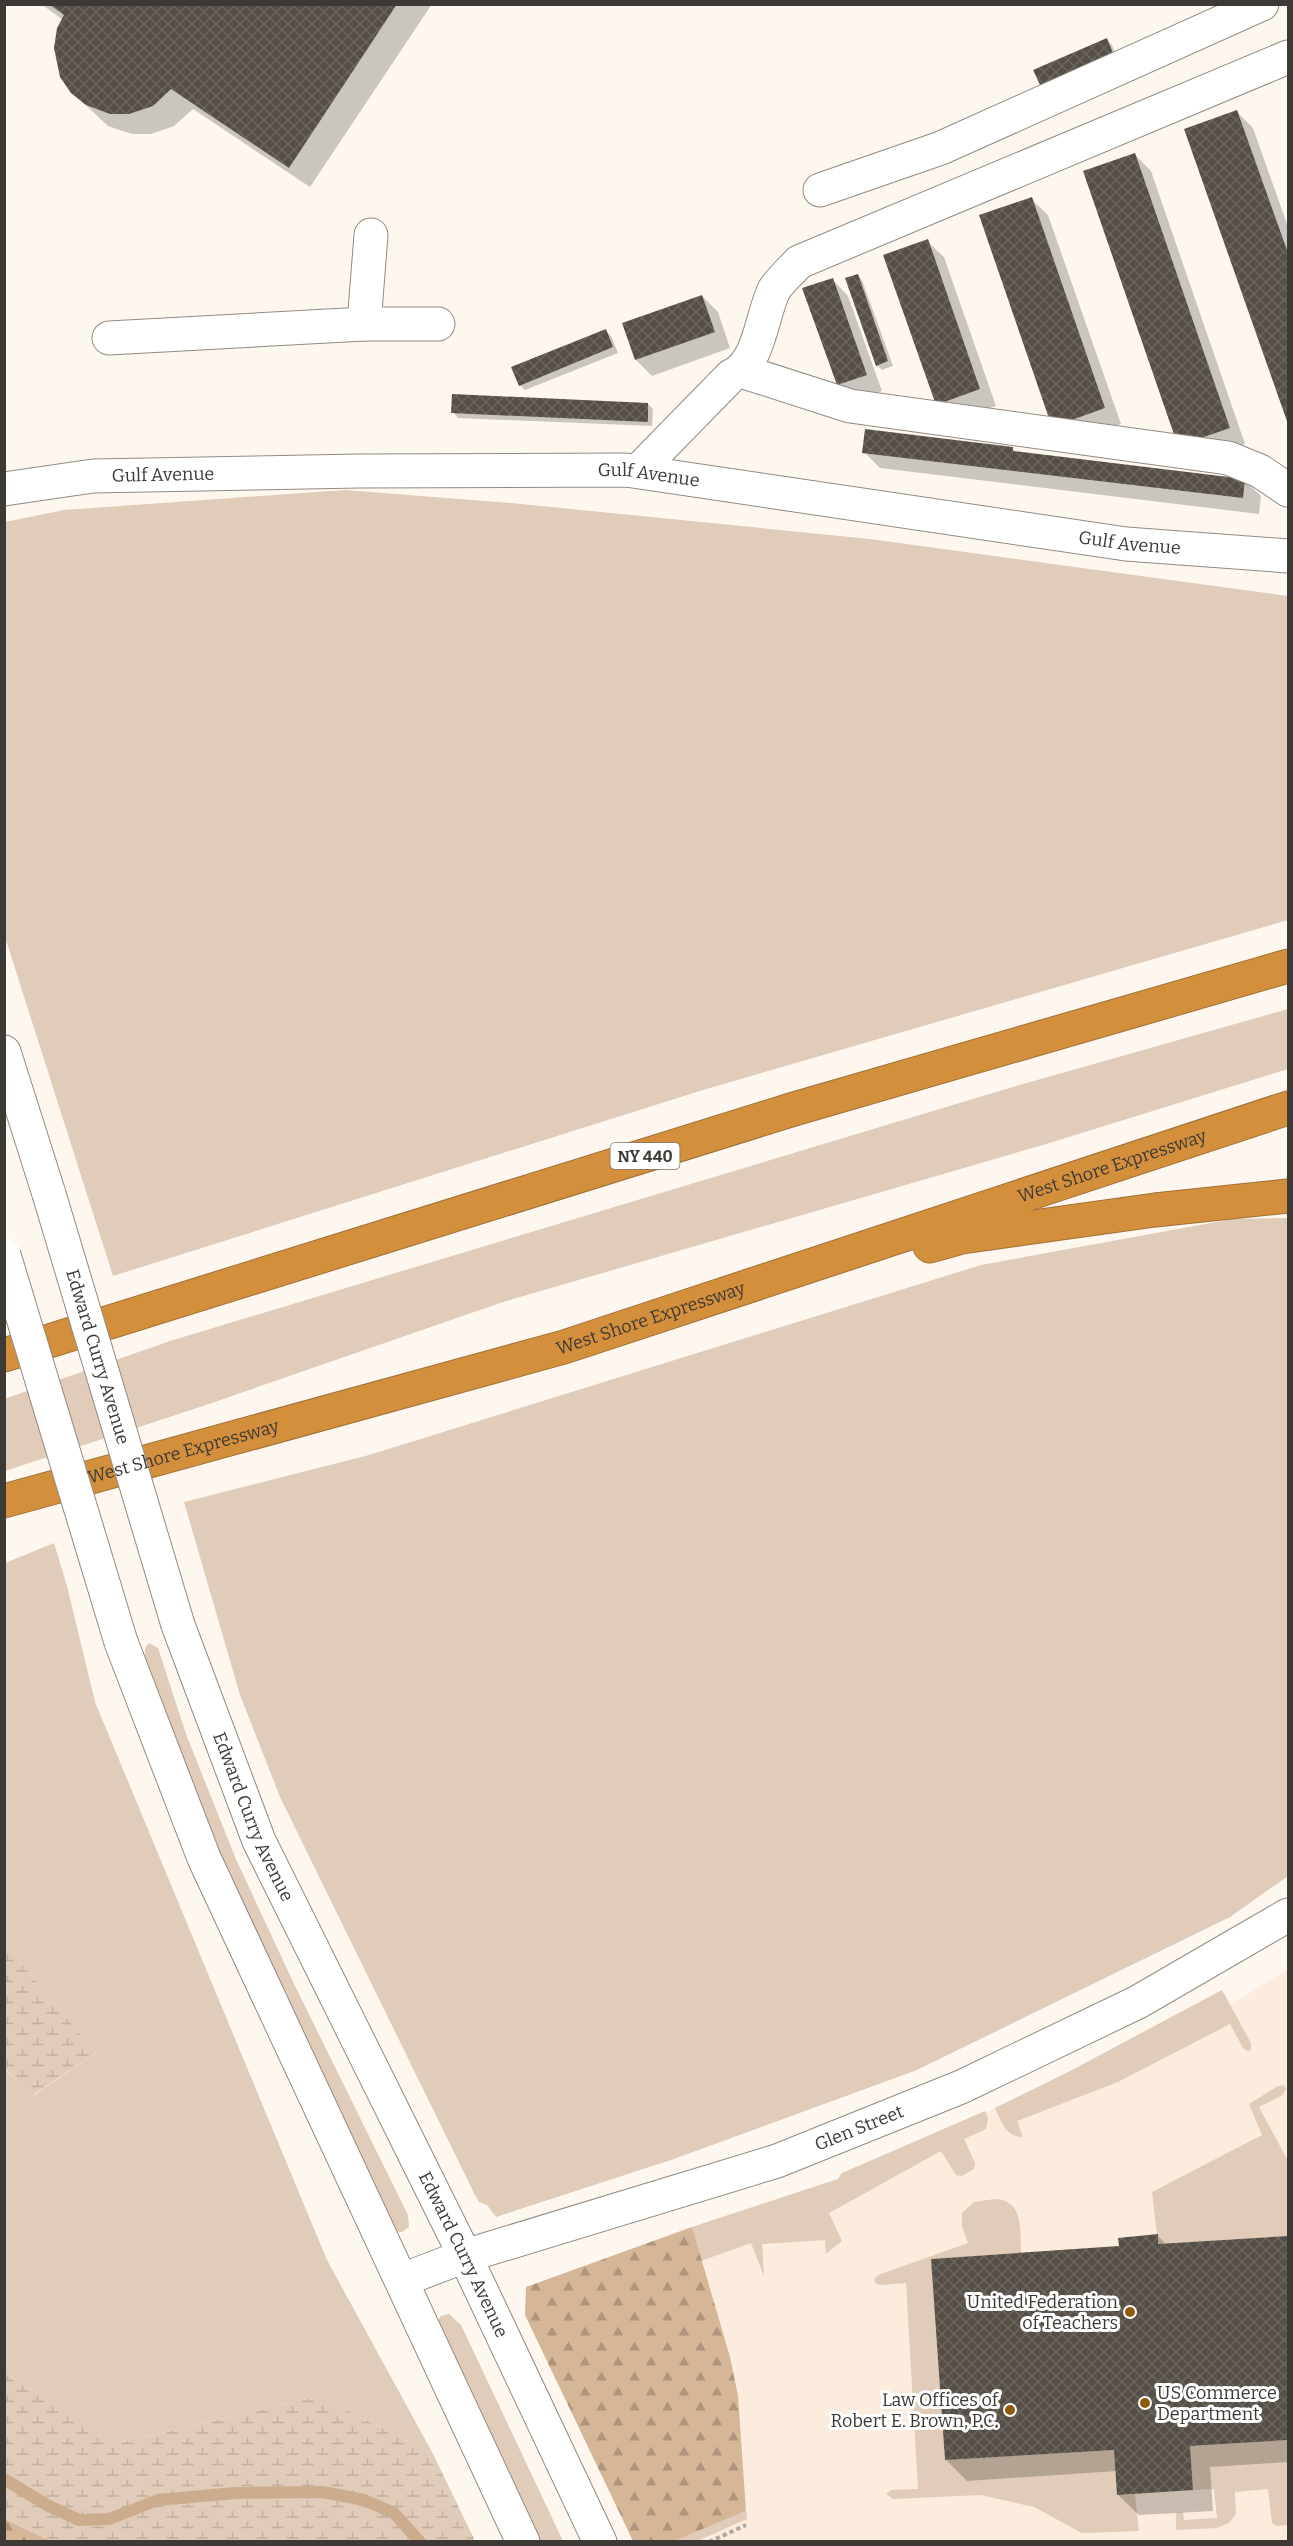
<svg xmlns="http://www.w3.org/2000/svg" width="1293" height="2546" font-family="Bitter,serif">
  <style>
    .built { fill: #fbecdd }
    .green { fill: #e0ccb8 }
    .forest { fill: url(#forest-firs) }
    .wetland { fill: url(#wetland-marsh) }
    .shadow { fill: #0003 }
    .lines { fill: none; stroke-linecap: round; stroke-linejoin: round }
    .stream { stroke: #cbad8d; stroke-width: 12 }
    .building { fill: url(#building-cross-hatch) }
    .minor-casing { stroke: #928a82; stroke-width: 35 }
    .highway-casing { stroke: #9e7139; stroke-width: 35 }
    .path { stroke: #afaaa4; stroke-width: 4; stroke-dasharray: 4.5 3; stroke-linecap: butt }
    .minor { stroke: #fff; stroke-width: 33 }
    .highway { stroke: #d38f3b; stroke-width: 33 }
    .minor-bridge-casing { stroke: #928a82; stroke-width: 35; stroke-linecap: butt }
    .minor-bridge { stroke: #fff; stroke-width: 33 }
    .poi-dot { fill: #8f5a0d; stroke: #fff; stroke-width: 2 }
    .labels { text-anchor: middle; stroke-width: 6; stroke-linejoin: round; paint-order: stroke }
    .shield { fill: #fff; stroke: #777572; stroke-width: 1.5 }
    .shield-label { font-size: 16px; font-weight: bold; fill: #3d3a36 }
    .street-label { font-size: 18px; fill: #3d3a36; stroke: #fff }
    .poi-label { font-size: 18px; fill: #3d3a36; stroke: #fff; text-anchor: end }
  </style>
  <defs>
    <pattern id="forest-firs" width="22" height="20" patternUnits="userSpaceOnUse" patternTransform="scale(1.5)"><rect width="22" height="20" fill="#d5b696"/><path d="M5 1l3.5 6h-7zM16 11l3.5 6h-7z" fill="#ae957b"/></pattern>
    <pattern id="wetland-marsh" width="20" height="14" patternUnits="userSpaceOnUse" patternTransform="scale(1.5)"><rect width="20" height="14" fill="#e0ccb8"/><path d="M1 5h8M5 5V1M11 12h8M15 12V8" fill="none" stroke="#c1b09f"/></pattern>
    <pattern id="building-cross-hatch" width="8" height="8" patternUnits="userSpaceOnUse" patternTransform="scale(1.5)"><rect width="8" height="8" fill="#564f47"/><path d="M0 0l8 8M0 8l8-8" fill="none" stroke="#6c6660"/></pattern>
  </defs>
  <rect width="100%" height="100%" fill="#fef7f0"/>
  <!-- built -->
  <path class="built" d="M 1288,1969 L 1288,2541 L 633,2541 L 525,2315 L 526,2287 L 692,2227 L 838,2179 L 842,2173 L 995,2108 L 1072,2070 L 1222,1990 L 1231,2005 Z"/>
  <!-- green -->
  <path class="green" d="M 345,490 L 511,503 L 870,539 L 1288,596 L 1288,920 L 703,1090 L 113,1276 L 5,937 L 5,522 L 64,510 Z
    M 1288,1009 L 1288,1069 L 1043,1145 L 503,1302 L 203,1406 L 5,1471 L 4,1399 L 170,1341 L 1016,1086 Z
    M 1288,1218 L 1288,1876 L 1230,1917 L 917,2070 L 674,2159 L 496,2217 L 487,2205 L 479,2202 L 474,2193 L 280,1797 L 240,1695 L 184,1502 L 369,1455 L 981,1265 L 1233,1219 Z
    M 54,1543 L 67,1586 L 95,1702 L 327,2260 L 433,2454 L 319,2396 L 122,2442 L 5,2374 L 4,2069 L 34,2095 L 96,2053 L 5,1944 L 5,1563 Z
    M 149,1643 L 158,1648 L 186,1734 L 235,1857 L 294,1984 L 408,2215 L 409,2227 L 402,2232 L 395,2231 L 221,1860 L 145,1656 L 145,1648 Z
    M 1222,1990 L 1251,2043 L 1251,2050 L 1247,2051 L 1243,2048 L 1230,2024 L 1118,2082 L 1017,2121 L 1023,2137 C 1006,2137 1001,2121 995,2108 L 1072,2070 Z
    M 1284,2085 L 1286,2089 L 1283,2095 L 1259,2107 L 1288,2161 L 1288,2236 L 1158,2244 L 1152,2192 L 1262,2135 L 1249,2104 L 1278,2086 Z
    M 985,2111 L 988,2118 L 986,2129 L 964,2139 L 975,2163 L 974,2169 L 962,2176 L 956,2175 L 941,2151 L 829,2213 L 842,2241 L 826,2254 L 825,2240 L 762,2244 L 764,2276 L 751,2243 L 701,2261 L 692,2227 L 838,2179 L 842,2173 Z
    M 995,2199 C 1024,2200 1020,2231 1021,2253 L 931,2259 L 945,2460 L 1114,2450 L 1117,2495 L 1135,2494 L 1139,2531 L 1082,2533 L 1034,2507 L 981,2495 L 893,2499 L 886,2494 L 891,2490 L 918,2489 L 906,2283 L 880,2285 L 876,2284 L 874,2279 L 878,2275 L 968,2243 L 962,2226 L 962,2213 L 974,2202 Z
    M 449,2314 L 461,2325 L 563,2541 L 538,2541 L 436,2324 L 441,2316 Z
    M 1288,2440 L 1288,2525 L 1276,2526 L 1272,2523 L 1268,2489 L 1235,2492 L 1236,2514 L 1229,2523 L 1217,2528 L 1176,2530 L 1176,2513 L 1183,2512 L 1184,2520 L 1217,2518 L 1214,2489 L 1193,2490 L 1190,2446 Z
    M 746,2511 L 747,2519 L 697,2541 L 674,2541 Z"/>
  <!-- forest -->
  <path class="forest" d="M 692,2227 L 730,2357 L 738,2396 L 746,2511 L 674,2541 L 633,2541 L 525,2315 L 526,2287 Z
    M 5,2519 L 51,2541 L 5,2541 Z"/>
  <!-- wetland -->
  <path class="wetland" d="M 5,1944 L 96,2053 L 33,2095 L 5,2069 Z
    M 5,2374 L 122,2442 L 319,2396 L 433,2454 L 475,2541 L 51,2541 L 5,2519 Z"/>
  <!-- shadow -->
  <path class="shadow" d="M 41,4 L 432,4 L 310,187 L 193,109 L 174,126 L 151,134 L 132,134 L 108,126 L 72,92 L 63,20 Z
    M 1107,40 L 1112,45 L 1118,62 L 1047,92 Z
    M 1237,112 L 1253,128 L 1288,227 L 1288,420 L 1186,130 Z
    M 1135,155 L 1151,171 L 1245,444 L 1195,461 Z
    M 1031,199 L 1048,215 L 1121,424 L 1069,442 Z
    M 927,241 L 944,257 L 996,406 L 953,420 L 937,404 Z
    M 857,275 L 862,280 L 893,366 L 882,370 L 877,365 Z
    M 832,279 L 848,296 L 882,391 L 854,401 L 838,385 L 804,289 Z
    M 702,296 L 718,312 L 730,348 L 652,376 L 636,360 L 624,324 Z
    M 606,331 L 611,336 L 618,353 L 525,390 L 520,385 Z
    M 648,404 L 653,409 L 652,426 L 458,418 L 453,412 Z
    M 1012,448 L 1017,453 L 1245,480 L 1261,496 L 1259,514 L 880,468 L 864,452 Z
    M 1157,2235 L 1167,2245 L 1288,2237 L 1288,2462 L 1210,2467 L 1213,2511 L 1139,2515 L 1118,2495 L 1117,2471 L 967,2481 L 946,2460 L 1120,2248 Z"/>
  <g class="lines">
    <!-- stream -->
    <path class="stream" d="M 4,2479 L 47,2505 L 79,2520 L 109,2519 L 158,2500 L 235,2493 L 323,2492 L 364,2500 L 394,2513 L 420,2542"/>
  </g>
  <!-- building -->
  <path class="building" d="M 49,4 L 397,4 L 289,168 L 171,89 L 153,106 L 129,114 L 110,114 L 86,105 L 71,93 L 60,77 L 54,48 L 57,28 L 64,15 Z
    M 1107,38 L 1114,56 L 1041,87 L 1033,70 Z
    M 1237,110 L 1288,253 L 1288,424 L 1184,129 Z
    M 1135,153 L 1230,428 L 1178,446 L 1083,171 Z
    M 1032,197 L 1105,408 L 1052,427 L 979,215 Z
    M 928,239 L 980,389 L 936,405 L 883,255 Z
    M 858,274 L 888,361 L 876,366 L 845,278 Z
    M 833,278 L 867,375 L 837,385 L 802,288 Z
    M 702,295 L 715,332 L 635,360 L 622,323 Z
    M 606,329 L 613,347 L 519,386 L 511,367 Z
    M 452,394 L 648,403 L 648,422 L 451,413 Z
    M 865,429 L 1013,447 L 1013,451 L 1245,479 L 1243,498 L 862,453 Z
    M 1158,2234 L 1158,2244 L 1288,2236 L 1288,2440 L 1190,2446 L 1193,2490 L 1117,2495 L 1114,2450 L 945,2460 L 931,2259 L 1119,2246 L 1118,2238 Z"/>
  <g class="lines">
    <defs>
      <g id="minor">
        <path d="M 820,190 L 941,148 L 1262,4"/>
        <path d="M 364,324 L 438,324"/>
        <path d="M 109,338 L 364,324 L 371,235"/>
        <path d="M 741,371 L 850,406 L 1228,458 L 1260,471 L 1288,490"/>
        <path d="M 638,471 L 731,376 C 760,363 761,317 774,290 C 780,280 791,271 799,262 L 1288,57"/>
        <path id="s1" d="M 4,489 L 93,476 L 359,471 L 626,470 L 1126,544 L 1288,556"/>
        <path d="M 4,1052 L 49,1194"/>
        <path id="s2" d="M 178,1625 L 259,1841 L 465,2256 L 600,2542"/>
        <path d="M 121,1642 L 204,1858 L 523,2542"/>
        <path id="s3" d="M 402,2280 L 465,2256 L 777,2161 L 961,2087 L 1138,2002 L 1288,1915"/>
      </g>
      <g id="highway">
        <path d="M 930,1246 L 962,1237 L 1155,1210 L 1288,1196"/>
        <path d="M 4,1355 L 794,1109 L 1288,966"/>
        <path id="s4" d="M 4,1501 L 564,1347 L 1288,1108"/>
      </g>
    </defs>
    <!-- minor casing -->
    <use href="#minor" class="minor-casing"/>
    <!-- highway casing -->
    <use href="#highway" class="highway-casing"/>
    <!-- path -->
    <path class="path" d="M 709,2542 L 746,2525"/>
    <!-- minor -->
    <use href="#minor" class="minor"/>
    <!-- highway -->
    <use href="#highway" class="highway"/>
    <defs>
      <g id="minor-bridge">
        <path id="s5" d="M 49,1194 L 178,1625"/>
        <path d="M 4,1255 L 121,1642"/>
      </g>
    </defs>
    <!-- minor-bridge casing -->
    <use href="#minor-bridge" class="minor-bridge-casing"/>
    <!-- minor-bridge -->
    <use href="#minor-bridge" class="minor-bridge"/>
  </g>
  <!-- markers -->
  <g class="poi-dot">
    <circle cx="1130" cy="2312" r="6"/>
    <circle cx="1145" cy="2403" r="6"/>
    <circle cx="1010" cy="2410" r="6"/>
  </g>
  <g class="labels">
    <!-- shield labels -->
    <rect class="shield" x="610.5" y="1143" width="69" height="26" rx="4.5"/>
    <g class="shield-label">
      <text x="645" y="1162">NY 440</text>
    </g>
    <!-- street labels -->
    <g class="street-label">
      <text dy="6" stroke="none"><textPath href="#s1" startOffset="160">Gulf Avenue</textPath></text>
      <text dy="6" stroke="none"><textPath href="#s1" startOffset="646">Gulf Avenue</textPath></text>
      <text dy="6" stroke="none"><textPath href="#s1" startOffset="1132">Gulf Avenue</textPath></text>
      <text dy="6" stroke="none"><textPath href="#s4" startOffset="1158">West Shore Expressway</textPath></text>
      <text dy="6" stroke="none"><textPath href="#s4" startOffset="672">West Shore Expressway</textPath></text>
      <text dy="6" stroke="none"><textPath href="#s5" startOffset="170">Edward Curry Avenue</textPath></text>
      <text dy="6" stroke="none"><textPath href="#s4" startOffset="186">West Shore Expressway</textPath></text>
      <text dy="6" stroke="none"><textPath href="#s2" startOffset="206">Edward Curry Avenue</textPath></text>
      <text dy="6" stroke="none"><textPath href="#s3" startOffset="482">Glen Street</textPath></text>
      <text dy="6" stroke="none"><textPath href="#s2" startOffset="692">Edward Curry Avenue</textPath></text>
    </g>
    <!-- poi labels -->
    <g class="poi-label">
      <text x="1118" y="2308">United Federation<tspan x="1118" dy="21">of Teachers</tspan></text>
      <text x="1157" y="2399" text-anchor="start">US Commerce<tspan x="1157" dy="21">Department</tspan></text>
      <text x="998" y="2406">Law Offices of<tspan x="998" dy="21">Robert E. Brown, P.C.</tspan></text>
    </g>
  </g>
  <!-- border -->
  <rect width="1293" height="2546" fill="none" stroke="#3d3a36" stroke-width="12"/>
</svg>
